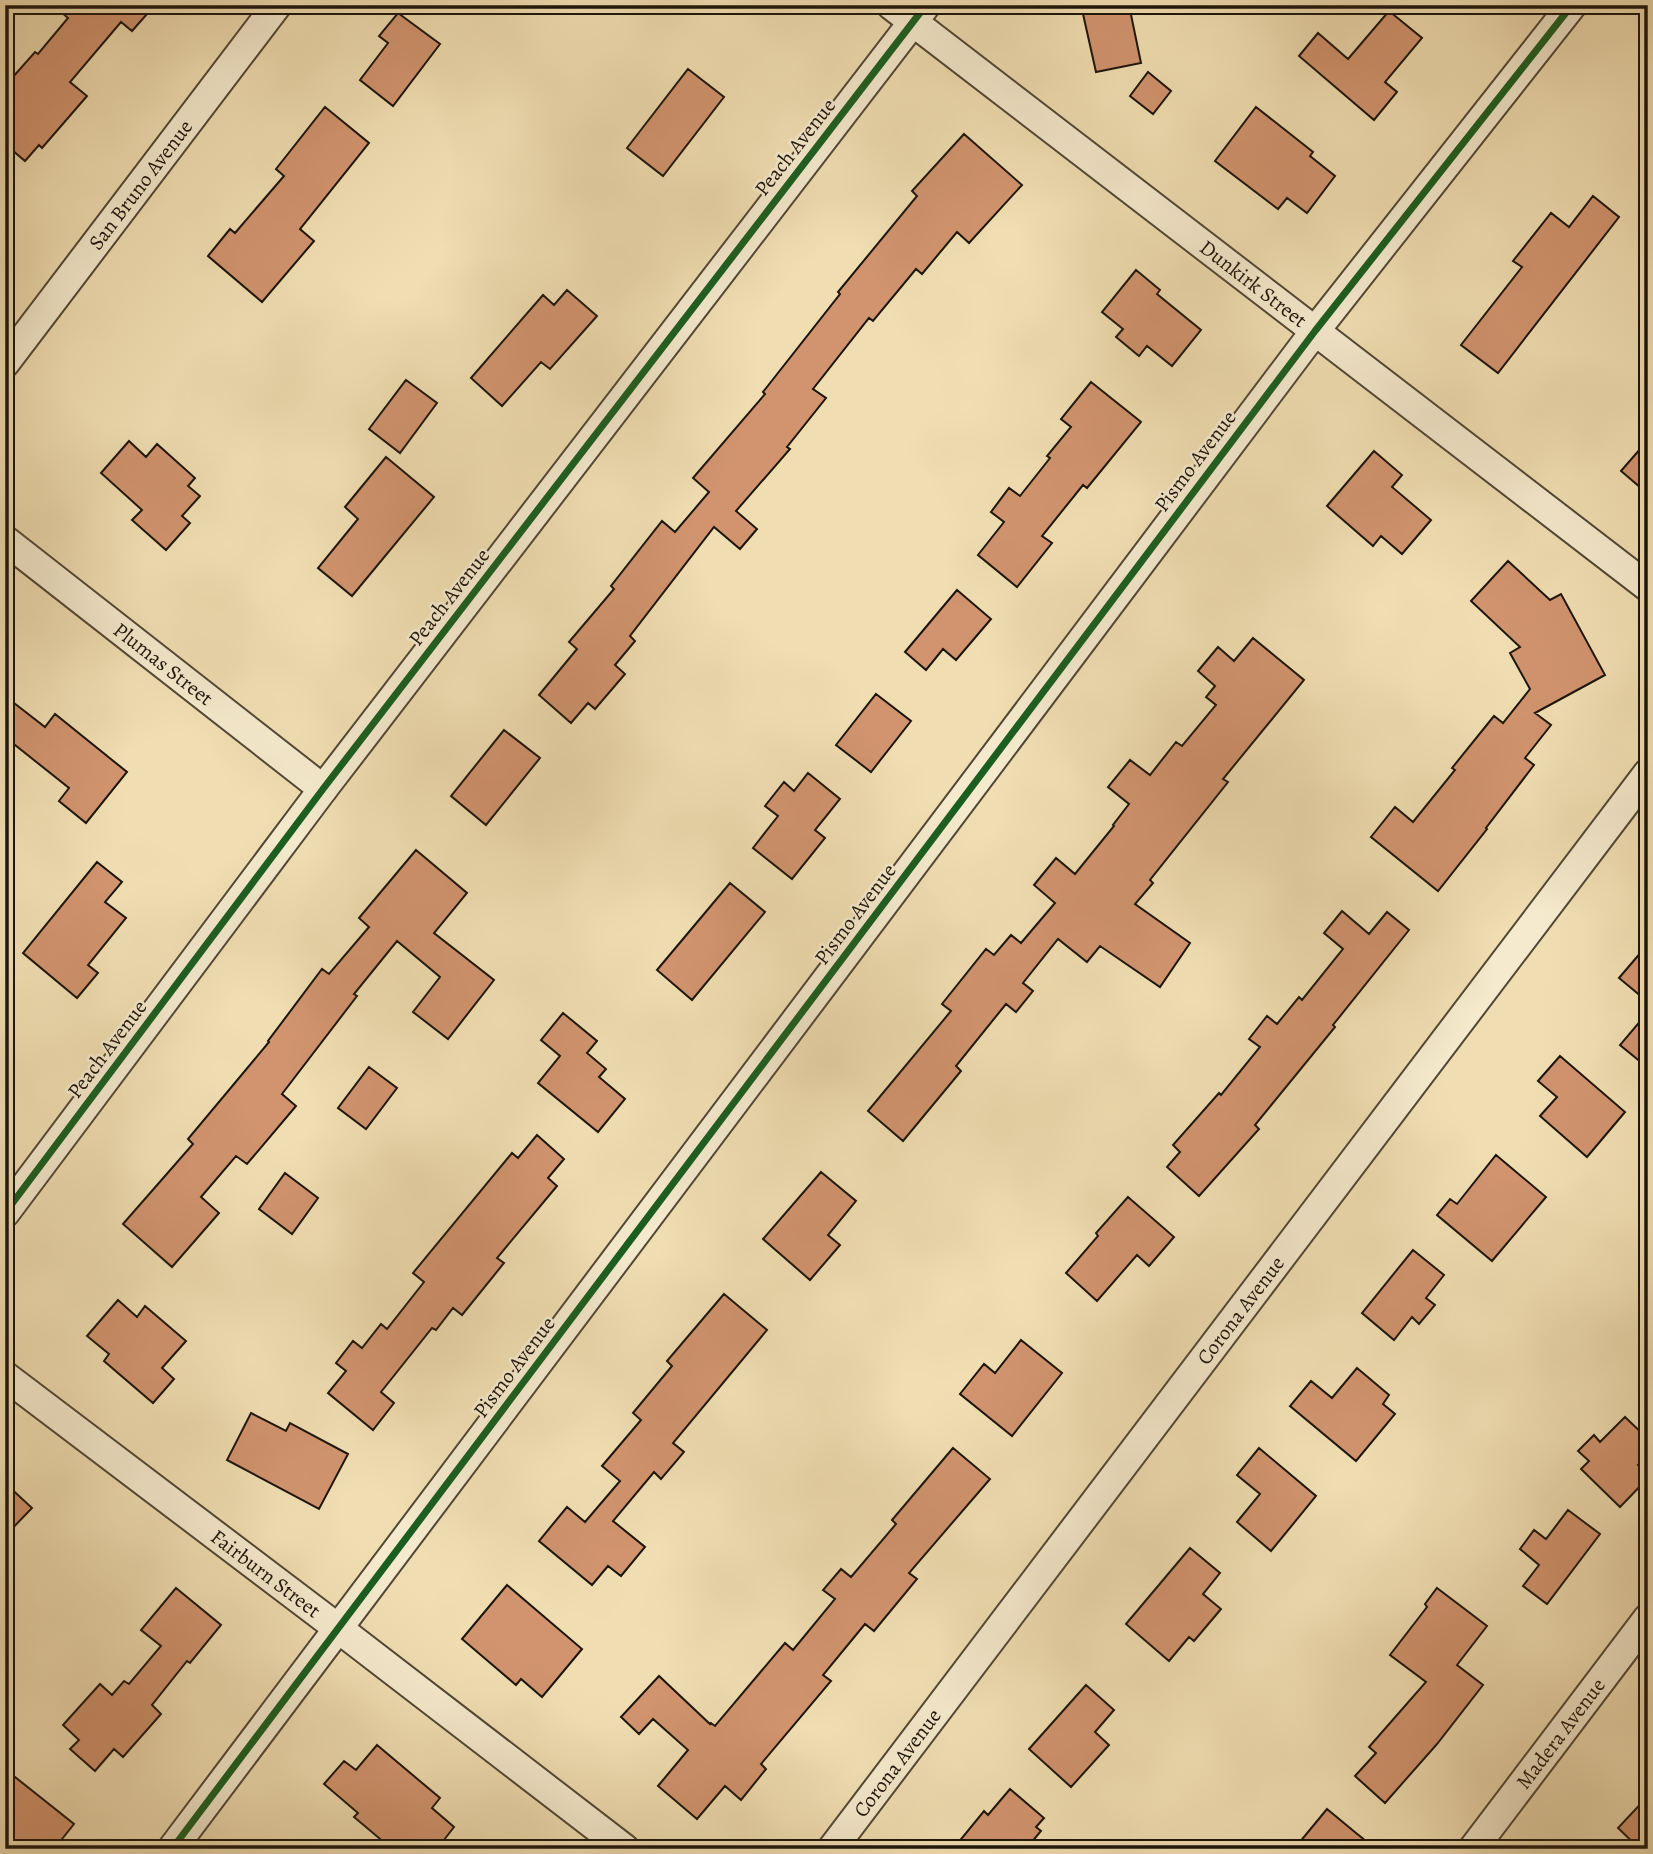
<svg xmlns="http://www.w3.org/2000/svg" width="1653" height="1854" font-family="Alegreya,serif">
  <style>
    .building { fill: #d1946f; stroke: #1c150b; stroke-width: 2 }
    .lines { fill: none; stroke-linecap: round; stroke-linejoin: round }
    .street-casing { stroke: #514735; stroke-width: 32 }
    .street { stroke: #f5eacd; stroke-width: 28 }
    .cycleway-casing { stroke: #f5eacd; stroke-width: 11 }
    .cycleway { stroke: #1b5e20; stroke-width: 7 }
    .labels { text-anchor: middle; stroke-width: 5; stroke-linejoin: round; paint-order: stroke }
    .street-label { font-size: 21px; fill: #1c150b; stroke: #f5eacd }
  </style>
  <rect width="100%" height="100%" fill="#f0deb2"/>
  <filter id="stains"><feTurbulence type="fractalNoise" baseFrequency=".00286" numOctaves="4"/><feColorMatrix values="0 0 0 0 .2 0 0 0 0 .09 0 0 0 0 .02 0 0 0 .5 -.17"/></filter>
  <radialGradient id="worn" r=".72"><stop offset=".6" stop-color="#630" stop-opacity="0"/><stop offset="1" stop-color="#630" stop-opacity=".3"/></radialGradient>
  <!-- building -->
  <path class="building" d="M 53,5 L 155,5 L 132,31 L 121,22 L 70,82 L 87,96 L 42,148 L 39,145 L 25,161 L 5,144 L 5,86 L 35,52 L 38,54 L 68,18 Z
    M 1081,5 L 1129,5 L 1141,63 L 1096,72 Z
    M 1389,11 L 1422,38 L 1385,82 L 1397,92 L 1374,120 L 1299,56 L 1318,33 L 1348,59 Z
    M 398,13 L 440,44 L 393,106 L 360,80 L 388,43 L 379,36 Z
    M 688,69 L 724,97 L 663,176 L 627,148 Z
    M 1148,72 L 1171,91 L 1153,114 L 1130,96 Z
    M 325,107 L 369,143 L 300,229 L 314,241 L 262,302 L 208,256 L 230,229 L 235,233 L 284,176 L 276,169 Z
    M 1256,107 L 1313,152 L 1310,156 L 1335,176 L 1307,213 L 1287,198 L 1278,209 L 1215,161 Z
    M 964,134 L 1022,185 L 969,243 L 957,232 L 922,274 L 916,269 L 873,321 L 869,318 L 813,389 L 826,398 L 787,447 L 790,449 L 736,511 L 757,529 L 740,549 L 714,527 L 630,636 L 635,641 L 615,665 L 625,674 L 595,709 L 588,703 L 571,723 L 539,695 L 577,649 L 569,642 L 614,589 L 611,586 L 662,521 L 675,532 L 709,492 L 693,478 L 765,394 L 763,392 L 840,294 L 838,292 L 917,196 L 912,191 Z
    M 1593,196 L 1619,217 L 1498,373 L 1461,345 L 1522,267 L 1513,261 L 1551,213 L 1569,227 Z
    M 1136,270 L 1160,290 L 1157,294 L 1201,330 L 1172,366 L 1147,346 L 1139,356 L 1116,337 L 1123,329 L 1102,312 Z
    M 567,290 L 597,316 L 550,369 L 541,362 L 502,406 L 471,378 L 543,295 L 554,305 Z
    M 406,380 L 437,403 L 400,453 L 369,429 Z
    M 1091,382 L 1141,422 L 1087,488 L 1083,485 L 1042,536 L 1052,543 L 1017,587 L 978,555 L 1004,522 L 991,512 L 1009,488 L 1020,496 L 1050,458 L 1047,456 L 1071,427 L 1061,419 Z
    M 1648,440 L 1648,494 L 1621,471 Z
    M 129,441 L 146,457 L 157,444 L 195,478 L 188,486 L 200,496 L 182,516 L 190,523 L 166,550 L 132,520 L 142,510 L 101,473 Z
    M 1374,451 L 1402,475 L 1392,487 L 1431,520 L 1402,554 L 1381,536 L 1373,546 L 1327,506 Z
    M 386,457 L 434,497 L 352,596 L 318,568 L 358,519 L 345,507 Z
    M 1508,561 L 1550,600 L 1561,594 L 1605,675 L 1535,713 L 1551,725 L 1525,758 L 1534,765 L 1486,828 L 1487,829 L 1438,891 L 1371,837 L 1395,807 L 1413,822 L 1455,770 L 1452,768 L 1494,716 L 1503,723 L 1530,689 L 1510,653 L 1520,647 L 1471,601 Z
    M 957,590 L 991,619 L 956,660 L 943,649 L 926,670 L 905,652 Z
    M 1253,638 L 1304,680 L 1223,779 L 1228,782 L 1150,880 L 1153,883 L 1135,904 L 1190,943 L 1160,987 L 1100,946 L 1087,962 L 1058,939 L 1023,983 L 1033,991 L 1016,1012 L 1006,1004 L 956,1066 L 961,1071 L 903,1141 L 868,1111 L 951,1011 L 942,1004 L 986,949 L 994,955 L 1011,935 L 1021,943 L 1055,903 L 1034,885 L 1056,858 L 1075,874 L 1114,826 L 1113,825 L 1129,804 L 1108,787 L 1130,760 L 1150,775 L 1176,742 L 1182,746 L 1216,705 L 1206,697 L 1215,686 L 1198,671 L 1218,647 L 1234,661 Z
    M 876,694 L 911,721 L 871,772 L 836,745 Z
    M 5,696 L 45,727 L 55,714 L 127,772 L 86,823 L 59,801 L 69,788 L 5,737 Z
    M 504,730 L 540,758 L 486,825 L 451,796 Z
    M 808,773 L 840,799 L 815,830 L 825,838 L 792,879 L 753,848 L 778,816 L 765,806 L 784,782 L 794,791 Z
    M 416,850 L 467,893 L 434,933 L 494,980 L 448,1039 L 413,1012 L 440,977 L 397,941 L 354,994 L 357,996 L 282,1094 L 296,1106 L 247,1164 L 236,1156 L 201,1197 L 219,1213 L 172,1267 L 123,1224 L 193,1144 L 188,1139 L 269,1042 L 268,1041 L 322,969 L 329,974 L 369,927 L 359,918 Z
    M 97,862 L 122,882 L 105,902 L 126,918 L 88,965 L 98,973 L 77,998 L 23,953 Z
    M 730,883 L 765,912 L 692,1000 L 657,970 Z
    M 1342,911 L 1369,934 L 1387,912 L 1409,930 L 1333,1025 L 1335,1027 L 1255,1125 L 1259,1129 L 1199,1196 L 1167,1167 L 1180,1152 L 1173,1145 L 1219,1093 L 1221,1095 L 1260,1047 L 1249,1039 L 1267,1016 L 1277,1024 L 1299,997 L 1302,1000 L 1343,949 L 1324,933 Z
    M 1648,944 L 1648,1002 L 1619,978 Z
    M 1648,1012 L 1648,1068 L 1620,1045 Z
    M 563,1013 L 597,1041 L 587,1053 L 606,1069 L 599,1077 L 625,1099 L 598,1132 L 538,1083 L 560,1056 L 541,1040 Z
    M 1560,1056 L 1625,1112 L 1587,1157 L 1540,1116 L 1557,1097 L 1538,1081 Z
    M 369,1067 L 397,1088 L 366,1129 L 338,1108 Z
    M 537,1135 L 564,1159 L 548,1178 L 557,1186 L 497,1258 L 504,1263 L 462,1315 L 453,1308 L 436,1330 L 432,1328 L 381,1392 L 394,1403 L 373,1430 L 328,1393 L 346,1371 L 336,1363 L 353,1341 L 362,1348 L 381,1324 L 387,1329 L 424,1282 L 413,1273 L 512,1153 L 518,1158 Z
    M 1496,1155 L 1546,1197 L 1492,1261 L 1437,1215 L 1450,1199 L 1457,1204 Z
    M 821,1172 L 856,1201 L 828,1235 L 840,1245 L 810,1280 L 763,1239 Z
    M 285,1173 L 318,1198 L 292,1234 L 259,1209 Z
    M 1128,1197 L 1174,1237 L 1149,1266 L 1137,1255 L 1097,1301 L 1066,1273 L 1098,1236 L 1096,1233 Z
    M 1413,1250 L 1444,1275 L 1426,1298 L 1435,1305 L 1419,1324 L 1412,1317 L 1394,1340 L 1362,1313 Z
    M 724,1294 L 767,1330 L 673,1443 L 684,1452 L 661,1479 L 654,1472 L 613,1521 L 645,1547 L 621,1576 L 608,1566 L 592,1585 L 539,1541 L 567,1507 L 585,1522 L 620,1481 L 602,1466 L 641,1420 L 633,1413 L 672,1366 L 667,1361 Z
    M 118,1300 L 137,1317 L 145,1306 L 186,1341 L 162,1368 L 174,1379 L 153,1403 L 104,1361 L 109,1354 L 87,1336 Z
    M 1021,1340 L 1062,1373 L 1012,1436 L 960,1394 L 984,1364 L 995,1373 Z
    M 1357,1368 L 1389,1395 L 1383,1404 L 1395,1414 L 1356,1461 L 1290,1406 L 1311,1381 L 1332,1398 Z
    M 251,1413 L 286,1431 L 290,1423 L 348,1454 L 319,1509 L 227,1460 Z
    M 1625,1417 L 1648,1439 L 1648,1455 L 1638,1465 L 1648,1475 L 1648,1478 L 1620,1507 L 1581,1469 L 1589,1461 L 1578,1451 L 1594,1435 L 1600,1442 Z
    M 953,1448 L 990,1479 L 909,1573 L 917,1579 L 874,1631 L 865,1624 L 823,1675 L 831,1681 L 761,1764 L 766,1769 L 741,1800 L 725,1786 L 697,1819 L 658,1786 L 688,1750 L 653,1719 L 639,1734 L 621,1717 L 659,1676 L 710,1724 L 711,1723 L 715,1726 L 785,1643 L 793,1650 L 835,1599 L 823,1590 L 841,1569 L 851,1577 L 896,1524 L 892,1520 Z
    M 1259,1448 L 1316,1496 L 1271,1551 L 1237,1522 L 1260,1494 L 1237,1475 Z
    M 5,1483 L 32,1508 L 5,1536 Z
    M 1568,1510 L 1600,1534 L 1547,1604 L 1523,1586 L 1539,1565 L 1520,1549 L 1534,1530 L 1546,1539 Z
    M 1190,1548 L 1220,1573 L 1203,1594 L 1221,1609 L 1194,1641 L 1189,1637 L 1169,1661 L 1126,1624 Z
    M 507,1585 L 582,1649 L 542,1697 L 521,1679 L 516,1685 L 462,1639 Z
    M 176,1588 L 221,1625 L 190,1663 L 187,1661 L 152,1705 L 161,1714 L 123,1757 L 114,1749 L 95,1771 L 70,1749 L 79,1740 L 63,1725 L 100,1684 L 112,1695 L 124,1681 L 129,1684 L 161,1646 L 141,1630 Z
    M 1437,1588 L 1487,1626 L 1457,1665 L 1483,1685 L 1437,1744 L 1385,1803 L 1355,1776 L 1376,1753 L 1369,1747 L 1426,1682 L 1390,1655 L 1427,1607 L 1425,1604 Z
    M 1086,1685 L 1114,1710 L 1095,1732 L 1109,1745 L 1071,1787 L 1029,1749 Z
    M 377,1745 L 440,1798 L 432,1808 L 454,1827 L 437,1849 L 392,1849 L 354,1817 L 358,1813 L 324,1784 L 344,1761 L 356,1770 Z
    M 5,1769 L 74,1824 L 54,1849 L 5,1849 Z
    M 1010,1789 L 1044,1818 L 1036,1827 L 1041,1831 L 1026,1849 L 953,1849 L 984,1811 L 988,1815 Z
    M 1648,1796 L 1648,1849 L 1640,1849 L 1618,1828 Z
    M 1327,1809 L 1356,1833 L 1376,1849 L 1294,1849 Z"/>
  <g class="lines">
    <defs>
      <g id="street">
        <path id="s1" d="M 891,5 L 1648,587"/>
        <path id="s2" d="M 5,363 L 277,5"/>
        <path id="s3" d="M 5,540 L 323,789"/>
        <path d="M 5,1213 L 323,789 L 926,5"/>
        <path id="s4" d="M 5,1376 L 339,1629 L 625,1849"/>
        <path d="M 172,1849 L 1315,331 L 1572,5"/>
        <path id="s5" d="M 832,1849 L 1648,773"/>
        <path id="s6" d="M 1473,1849 L 1648,1618"/>
      </g>
    </defs>
    <!-- street casing -->
    <use href="#street" class="street-casing"/>
    <!-- street -->
    <use href="#street" class="street"/>
    <defs>
      <path id="cycleway" d="M 5,1213 L 323,789 L 926,5
        M 172,1849 L 1315,331 L 1572,5"/>
    </defs>
    <!-- cycleway casing -->
    <use href="#cycleway" class="cycleway-casing"/>
    <!-- cycleway -->
    <use href="#cycleway" class="cycleway"/>
  </g>
  <g class="labels">
    <!-- street labels -->
    <g class="street-label">
      <text transform="translate(795 147) rotate(-52)" y="7">Peach Avenue</text>
      <text dy="7" stroke="none"><textPath href="#s2" startOffset="224">San Bruno Avenue</textPath></text>
      <text dy="7" stroke="none"><textPath href="#s1" startOffset="457">Dunkirk Street</textPath></text>
      <text transform="translate(1195 461) rotate(-53)" y="7">Pismo Avenue</text>
      <text transform="translate(449 597) rotate(-52)" y="7">Peach Avenue</text>
      <text dy="7" stroke="none"><textPath href="#s3" startOffset="201">Plumas Street</textPath></text>
      <text transform="translate(855 914) rotate(-53)" y="7">Pismo Avenue</text>
      <text transform="translate(107 1049) rotate(-53)" y="7">Peach Avenue</text>
      <text dy="7" stroke="none"><textPath href="#s5" startOffset="676">Corona Avenue</textPath></text>
      <text transform="translate(514 1367) rotate(-53)" y="7">Pismo Avenue</text>
      <text dy="7" stroke="none"><textPath href="#s4" startOffset="327">Fairburn Street</textPath></text>
      <text dy="7" stroke="none"><textPath href="#s6" startOffset="145">Madera Avenue</textPath></text>
      <text dy="7" stroke="none"><textPath href="#s5" startOffset="108">Corona Avenue</textPath></text>
    </g>
  </g>
  <!-- margin -->
  <rect width="1653" height="1854" fill="none" stroke="#f0deb2" stroke-width="28"/>
  <rect x="7" y="7" width="1639" height="1840" fill="none" stroke="#1c150b" stroke-width="3.5"/>
  <rect x="14" y="14" width="1625" height="1826" fill="none" stroke="#1c150b" stroke-width="2"/>
  <rect width="100%" height="100%" filter="url(#stains)"/>
  <rect width="100%" height="100%" fill="url(#worn)"/>
</svg>
